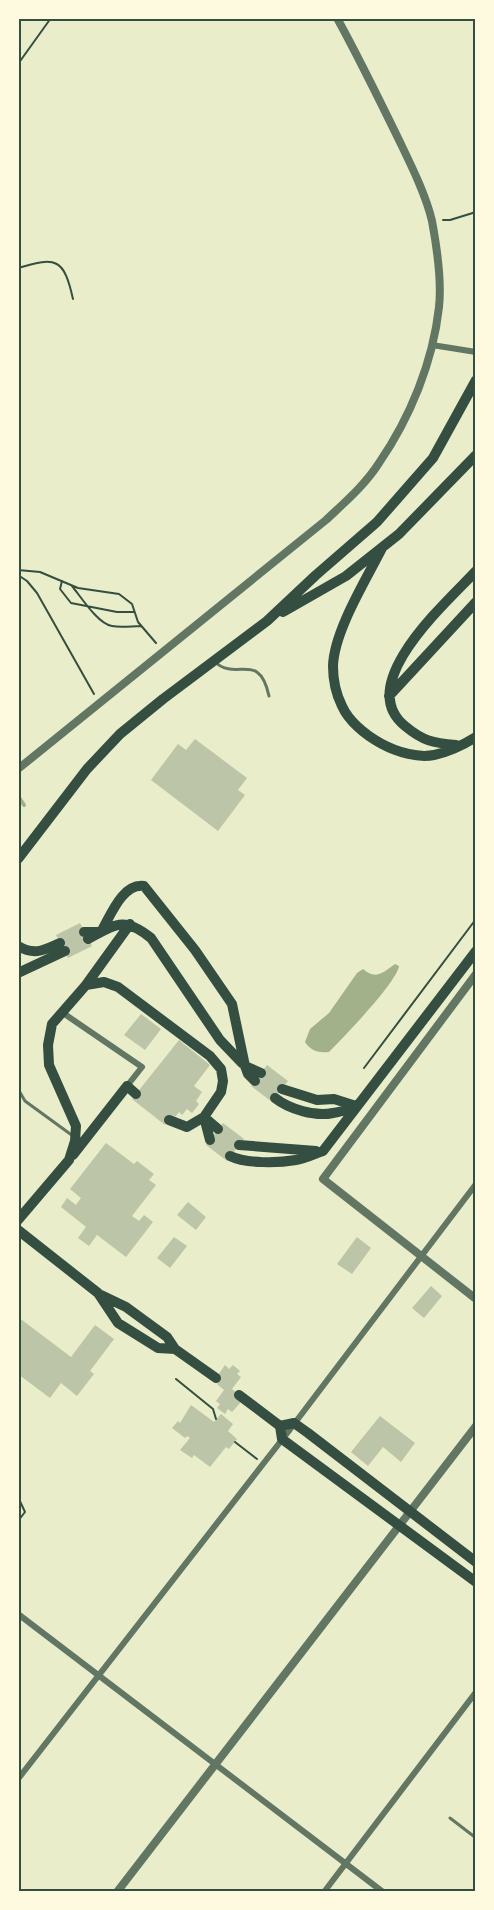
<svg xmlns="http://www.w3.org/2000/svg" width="494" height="1910" font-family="Spectral,serif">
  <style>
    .water { fill: #a3b18a }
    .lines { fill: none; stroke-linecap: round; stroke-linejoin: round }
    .stream { stroke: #a3b18a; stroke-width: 4 }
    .building { fill: #bcc5a7 }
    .path { stroke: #344e41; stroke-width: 2 }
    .service { stroke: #617663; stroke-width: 3 }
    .minor { stroke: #617663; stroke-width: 6 }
    .tertiary { stroke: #617663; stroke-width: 8 }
    .trunk { stroke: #344e41; stroke-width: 10 }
    .neatline { fill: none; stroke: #344e41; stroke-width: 2 }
  </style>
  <rect width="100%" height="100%" fill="#e9edc9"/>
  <!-- water -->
  <path class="water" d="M 395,964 L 399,966 C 397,982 343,1038 329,1052 C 318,1053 311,1051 305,1042 L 310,1029 L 329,1013 L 357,973 L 363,969 C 375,980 383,973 395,964 Z"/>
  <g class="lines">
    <!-- stream -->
    <path class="stream" d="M 18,796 L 24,805"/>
  </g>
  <!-- building -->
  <path class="building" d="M 195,739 L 247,778 L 238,790 L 245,795 L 218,831 L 151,780 L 178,744 L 186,750 Z
    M 80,923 L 92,946 L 68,958 L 56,935 Z
    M 141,1014 L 161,1029 L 145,1050 L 124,1035 Z
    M 179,1040 L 210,1065 L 194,1086 L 202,1092 L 196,1101 L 199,1104 L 192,1113 L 187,1109 L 182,1115 L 179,1112 L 175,1117 L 173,1115 L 165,1125 L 132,1099 Z
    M 267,1065 L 288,1081 L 272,1102 L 251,1086 Z
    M 223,1123 L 244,1139 L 227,1161 L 206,1145 Z
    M 106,1143 L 134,1164 L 137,1161 L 154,1174 L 149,1180 L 156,1185 L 132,1216 L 139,1221 L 144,1215 L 153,1222 L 126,1257 L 97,1235 L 89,1246 L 78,1238 L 86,1227 L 61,1207 L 67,1198 L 76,1205 L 81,1198 L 70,1189 Z
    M 188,1202 L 206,1217 L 196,1230 L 177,1215 Z
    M 174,1237 L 187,1246 L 170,1268 L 157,1258 Z
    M 357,1237 L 371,1248 L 352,1274 L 337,1264 Z
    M 431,1286 L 442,1296 L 424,1318 L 412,1308 Z
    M 18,1317 L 71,1357 L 95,1325 L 114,1339 L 90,1371 L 94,1374 L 77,1396 L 61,1383 L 50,1398 L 18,1374 Z
    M 225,1365 L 229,1369 L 233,1365 L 240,1371 L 237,1374 L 241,1377 L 232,1389 L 239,1395 L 241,1402 L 232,1412 L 228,1409 L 225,1414 L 217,1408 L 220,1404 L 216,1401 L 224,1390 L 217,1384 L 219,1381 L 216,1378 Z
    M 191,1405 L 214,1422 L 221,1414 L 233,1424 L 228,1431 L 237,1439 L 229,1449 L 226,1447 L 210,1467 L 194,1455 L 192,1458 L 180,1450 L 190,1438 L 187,1436 L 185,1438 L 172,1428 L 178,1421 L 180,1423 Z
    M 380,1416 L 415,1443 L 401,1462 L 383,1447 L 368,1466 L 351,1452 Z"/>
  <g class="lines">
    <!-- path -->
    <path class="path" d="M 451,18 L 451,19
      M 18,64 L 51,18
      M 443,220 L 450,220 L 476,212
      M 18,268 C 57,256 64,259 73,299
      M 18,570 L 40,572 L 78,588 L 119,594 L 132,604 L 138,622 L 156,643
      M 18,575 L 27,581 L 37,593 L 94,694
      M 62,581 L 60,589 L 71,603 L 117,612 L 134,612
      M 72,586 C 81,597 98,624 112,626 C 121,628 132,626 141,626
      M 364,1068 L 476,919
      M 176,1379 L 213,1409 L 216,1419
      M 235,1442 L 257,1459
      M 18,1497 L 25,1512 L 18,1521"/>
    <!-- service -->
    <path class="service" d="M 215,662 C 237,682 259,650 269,696
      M 18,1089 L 25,1101 L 73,1136
      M 450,1818 L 476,1838"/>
    <!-- minor -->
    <path class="minor" d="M 432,345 L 476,352
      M 63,1013 L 142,1067 L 127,1086
      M 18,1614 L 383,1892
      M 18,1779 L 288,1432 L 476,1184
      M 324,1892 L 476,1692"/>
    <!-- tertiary -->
    <path class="tertiary" d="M 18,769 L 326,520 C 345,502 365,485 379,463 C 410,418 433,362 439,307 C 442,280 437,248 432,221 C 426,195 411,165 399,140 C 379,99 359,58 337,18
      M 476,974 L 323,1179 L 476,1299
      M 117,1892 L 476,1426"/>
    <!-- trunk -->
    <path class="trunk" d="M 382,548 C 366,580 334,631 333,666 C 333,679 336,694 342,706 C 355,735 403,761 434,755 C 449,752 463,745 476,737
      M 283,612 L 346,576 L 399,534 L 476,455
      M 389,696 L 476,602
      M 456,745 C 433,743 423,741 405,726 C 353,684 447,602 476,571
      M 18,859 L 87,769 L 120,734 L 163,699 L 267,621 L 316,575 L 377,522 L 433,458 L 476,380
      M 84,932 L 101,932 C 110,917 122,883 144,886 L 195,950 L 232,1004 L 245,1066 L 248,1074 L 255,1081
      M 88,939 C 116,924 124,916 151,938 L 220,1040 L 242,1063
      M 18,946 C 35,956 44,950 60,943
      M 18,973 L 65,951
      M 86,985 L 130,924
      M 245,1066 L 261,1073
      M 282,1089 L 317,1100 L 334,1099 L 356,1106
      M 275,1098 C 289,1109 315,1117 333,1113 C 341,1112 349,1109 356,1106
      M 204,1117 L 210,1140
      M 204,1117 L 218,1129
      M 239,1145 L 316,1151
      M 73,1155 L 127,1086 L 136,1094
      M 230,1156 C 246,1164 279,1163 296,1160 C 305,1159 314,1154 323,1151 L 476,951
      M 18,1220 L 69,1160 L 75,1141 L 76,1126 L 49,1065 L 48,1045 L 52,1024 L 86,985 L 104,982 L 118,987 L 210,1056 L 221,1069 L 223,1081 L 221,1092 L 204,1117 L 187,1127 L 169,1120
      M 18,1230 L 98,1293 L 118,1323 L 158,1348 L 175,1349
      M 101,1295 L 126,1307 L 167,1337 L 175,1349 L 216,1378
      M 239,1395 L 280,1426 L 282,1439 L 476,1582
      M 280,1426 L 294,1423 L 308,1433 L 476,1562"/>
  </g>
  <!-- border -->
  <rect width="494" height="1910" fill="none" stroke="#fefae0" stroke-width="39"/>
  <rect x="20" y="20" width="454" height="1870" class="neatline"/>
</svg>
